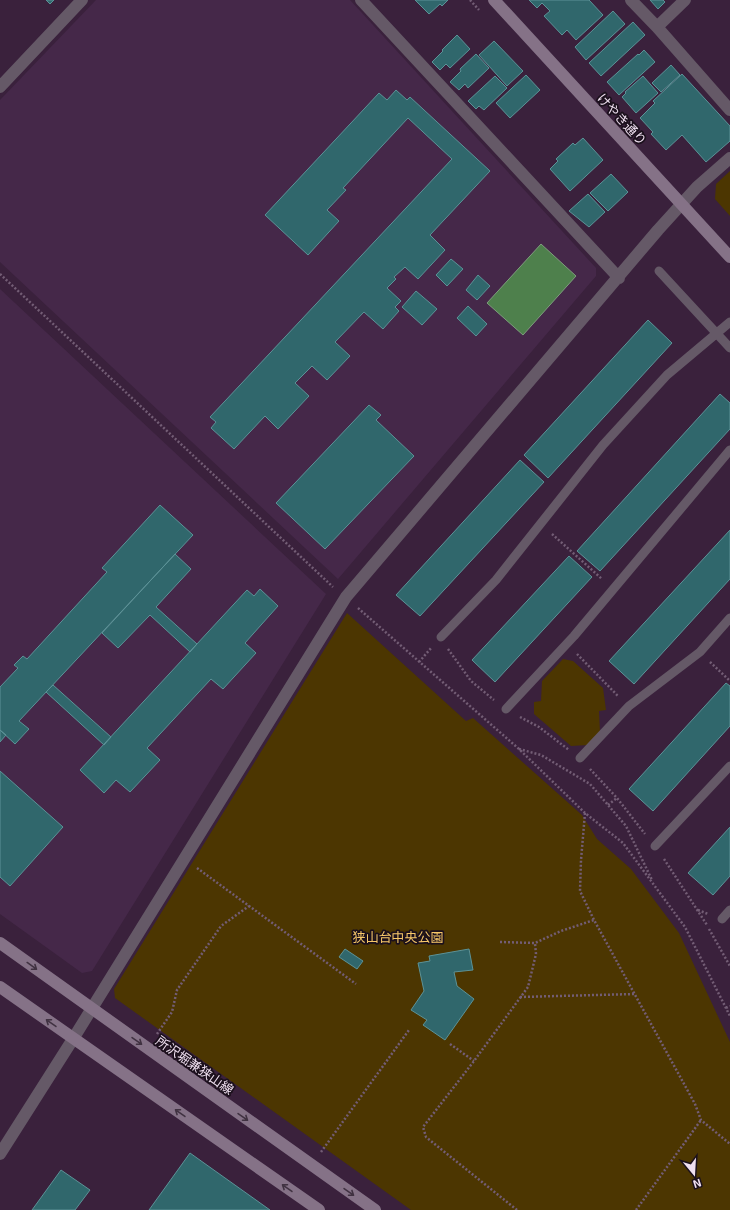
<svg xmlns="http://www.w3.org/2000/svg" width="730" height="1210" font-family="'Exo 2','Noto Sans JP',sans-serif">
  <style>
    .built { fill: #452849 }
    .green { fill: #4c3601 }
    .water { fill: #4e804c; stroke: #7e9c7d }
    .building { fill: #30676c; stroke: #5c9297 }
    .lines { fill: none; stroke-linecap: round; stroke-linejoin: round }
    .path { stroke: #735d75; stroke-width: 2.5; stroke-dasharray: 2 2; stroke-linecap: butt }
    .lane { stroke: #655967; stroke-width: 9 }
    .street { stroke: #655967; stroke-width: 12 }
    .secondary { stroke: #857287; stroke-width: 12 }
    .oneway { stroke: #403241 }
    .labels { text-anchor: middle; stroke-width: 3.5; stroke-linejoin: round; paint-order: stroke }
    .street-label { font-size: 13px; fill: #efdff0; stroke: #1b101c }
    .park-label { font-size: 13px; fill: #f6c768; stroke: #1b101c }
  </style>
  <rect width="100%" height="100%" fill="#3a213c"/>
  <!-- built -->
  <path class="built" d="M 96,0 L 350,0 L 596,268 L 596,276 L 338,579 L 0,262 L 0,100 Z
    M 0,289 L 326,594 L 92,971 L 82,973 L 0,914 Z"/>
  <!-- green -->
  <path class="green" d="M 730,171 L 730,216 L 715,199 L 716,184 Z
    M 347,613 L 466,721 L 473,718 L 582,815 L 597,839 L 631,869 L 679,933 L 730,1042 L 730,1210 L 411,1210 L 115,998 L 114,989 Z
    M 563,659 L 573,661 L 603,688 L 606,710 L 599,711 L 600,733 L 588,745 L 571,746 L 534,714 L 534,702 L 541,701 L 542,681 Z"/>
  <!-- water -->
  <path class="water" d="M 541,244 L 576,276 L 523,335 L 487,303 Z"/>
  <!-- building -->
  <path class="building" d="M 46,0 L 54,0 L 50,4 Z
    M 415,0 L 448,0 L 442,6 L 440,4 L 429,14 Z
    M 529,0 L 589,0 L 603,15 L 576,40 L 567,30 L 562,35 L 544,16 L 550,11 L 542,3 L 537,8 Z
    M 650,0 L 663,0 L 665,2 L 658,9 Z
    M 613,11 L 625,24 L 586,60 L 575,47 Z
    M 633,22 L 645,35 L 601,76 L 589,63 Z
    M 457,35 L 470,49 L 450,68 L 446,64 L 440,70 L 432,62 L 443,51 L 442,50 Z
    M 494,41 L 523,71 L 507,86 L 479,55 Z
    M 644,50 L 655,62 L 619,95 L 607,82 L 638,54 L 639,55 Z
    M 476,54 L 489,68 L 468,88 L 465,84 L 459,90 L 450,82 L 461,71 L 460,69 Z
    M 671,65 L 680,75 L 661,92 L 652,83 Z
    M 682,74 L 730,126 L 730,141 L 706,162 L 682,135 L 666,150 L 651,134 L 653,132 L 640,118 L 655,103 L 653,101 Z
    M 526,75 L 540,90 L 510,118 L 496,103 Z
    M 495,76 L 507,88 L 484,110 L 479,106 L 476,109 L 468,101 Z
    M 643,76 L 658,93 L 636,113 L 622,97 L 626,93 L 625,92 Z
    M 396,90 L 407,100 L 410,97 L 490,171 L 430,235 L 445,250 L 418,279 L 405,267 L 394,277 L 396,279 L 387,288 L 401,301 L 395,307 L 399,311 L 383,329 L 364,312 L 335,342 L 350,356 L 327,380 L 312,366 L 295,383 L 309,396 L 278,429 L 265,416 L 234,449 L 211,428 L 216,422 L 210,417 L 452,159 L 408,118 L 343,188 L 346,190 L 327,210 L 339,221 L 308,255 L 265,215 L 379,93 L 387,100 Z
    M 583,138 L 603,160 L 570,191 L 550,169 L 558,161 L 556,159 L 573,143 L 575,145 Z
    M 611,174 L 628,192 L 608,211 L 590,193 Z
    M 588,194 L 605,212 L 589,227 L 569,211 Z
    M 451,259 L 463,269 L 447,286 L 436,275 Z
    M 478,275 L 490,286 L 477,300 L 466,290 Z
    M 416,291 L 437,309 L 422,325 L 402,307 Z
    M 468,306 L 487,324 L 476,336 L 457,318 Z
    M 648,320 L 672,343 L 548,478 L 524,455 Z
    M 720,394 L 730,403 L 730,429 L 600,571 L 577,551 Z
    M 369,405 L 381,415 L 376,420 L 414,456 L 325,549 L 276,503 Z
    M 520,460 L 544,482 L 420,616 L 396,595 Z
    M 160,505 L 193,535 L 19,721 L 29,729 L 15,744 L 0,730 L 0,687 L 18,668 L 14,665 L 23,656 L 27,659 L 107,572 L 102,568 Z
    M 730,530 L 730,579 L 634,684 L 609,661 Z
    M 175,554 L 191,569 L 156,607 L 197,644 L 190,652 L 150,615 L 118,648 L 102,633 Z
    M 569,556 L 592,577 L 495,682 L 472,660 Z
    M 260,589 L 278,606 L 245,643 L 256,653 L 223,689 L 211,679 L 147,748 L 160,760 L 130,792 L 116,780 L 104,793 L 80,770 L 247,590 L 254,596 Z
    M 726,683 L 730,686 L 730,726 L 653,811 L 629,789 Z
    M 53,685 L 111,737 L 104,745 L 46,692 Z
    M 0,730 L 6,735 L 0,742 Z
    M 0,771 L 63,827 L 10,886 L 0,877 Z
    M 730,827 L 730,876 L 713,895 L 688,873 Z
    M 345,949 L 363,961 L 357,969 L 339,957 Z
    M 469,949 L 473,970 L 454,972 L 457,986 L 474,999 L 445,1040 L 423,1025 L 427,1020 L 411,1010 L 424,991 L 418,963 L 430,961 L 429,956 Z
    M 190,1153 L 204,1163 L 270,1210 L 149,1210 Z
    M 61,1170 L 90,1190 L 75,1210 L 32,1210 Z"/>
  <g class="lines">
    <!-- path -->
    <path class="path" d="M 470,0 L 479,10
      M 0,274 L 333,587
      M 552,534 L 602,579
      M 358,608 L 519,749 L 585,813 L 623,843 L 685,927 L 730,1016
      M 448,649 L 471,681 L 494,700
      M 577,654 L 618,696
      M 419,662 L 432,647
      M 710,662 L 730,681
      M 520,717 L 539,727 L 569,750
      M 519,749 L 541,755 L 590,784 L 626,826 L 652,880
      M 590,769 L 617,798 L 645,834
      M 608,805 L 617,798
      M 585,813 L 581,860 L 580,891 L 594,920 L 695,1104 L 701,1120 L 730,1144
      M 664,859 L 707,925
      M 197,868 L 356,984
      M 698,910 L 708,914
      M 709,929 L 730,966
      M 500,942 L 535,943 L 561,931 L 594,920
      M 520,997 L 635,994
      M 726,1008 L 730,1006
      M 157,1034 L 172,1012 L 177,990 L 221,926 L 249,906
      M 450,1044 L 474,1061
      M 321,1152 L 409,1030
      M 517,1210 L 426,1137 L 423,1127 L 474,1061 L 528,987 L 536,954 L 535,943
      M 636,1210 L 701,1120"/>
    <!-- lane -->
    <path class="lane" d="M 659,271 L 730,348
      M 441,637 L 496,580 L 603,445 L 667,375 L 730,322
      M 506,709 L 574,636 L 730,450
      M 580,758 L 629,706 L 700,652 L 730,618
      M 655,846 L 730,766
      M 722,919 L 730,910"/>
    <!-- street -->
    <path class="street" d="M 361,0 L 619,278
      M 631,0 L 657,27 L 730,110
      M 657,27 L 685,0
      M 0,87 L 82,0
      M 0,1154 L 73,1039 L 346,597 L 658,230 L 697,187 L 730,158"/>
    <!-- secondary -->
    <path class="secondary" d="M 494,0 L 730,257
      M 0,943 L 375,1210
      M 0,987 L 319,1210"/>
  </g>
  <!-- one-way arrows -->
  <defs><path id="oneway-shaft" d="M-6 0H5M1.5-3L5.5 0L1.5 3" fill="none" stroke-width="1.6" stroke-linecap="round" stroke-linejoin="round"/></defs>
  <g class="oneway">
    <use href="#oneway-shaft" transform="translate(32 966) rotate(36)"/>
    <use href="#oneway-shaft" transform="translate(51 1023) rotate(-145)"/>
    <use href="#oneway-shaft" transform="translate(137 1041) rotate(35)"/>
    <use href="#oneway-shaft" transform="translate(180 1113) rotate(-145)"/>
    <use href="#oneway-shaft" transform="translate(243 1117) rotate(35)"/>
    <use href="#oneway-shaft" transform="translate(287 1188) rotate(-145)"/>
    <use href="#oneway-shaft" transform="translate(349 1192) rotate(35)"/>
  </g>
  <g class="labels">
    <!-- street labels -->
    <g class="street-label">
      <text transform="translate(622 119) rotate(47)" y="5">けやき通り</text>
      <text transform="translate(195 1065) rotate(35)" y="5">所沢堀兼狭山線</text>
    </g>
    <!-- park labels -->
    <g class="park-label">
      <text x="398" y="942">狭山台中央公園</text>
    </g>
  </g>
  <!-- north arrow -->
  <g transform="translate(694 1174) rotate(162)" stroke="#1b101c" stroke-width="3" paint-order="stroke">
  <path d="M0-3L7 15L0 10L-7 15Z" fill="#efdff0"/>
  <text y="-6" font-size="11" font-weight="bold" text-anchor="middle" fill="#efdff0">N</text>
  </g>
</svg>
